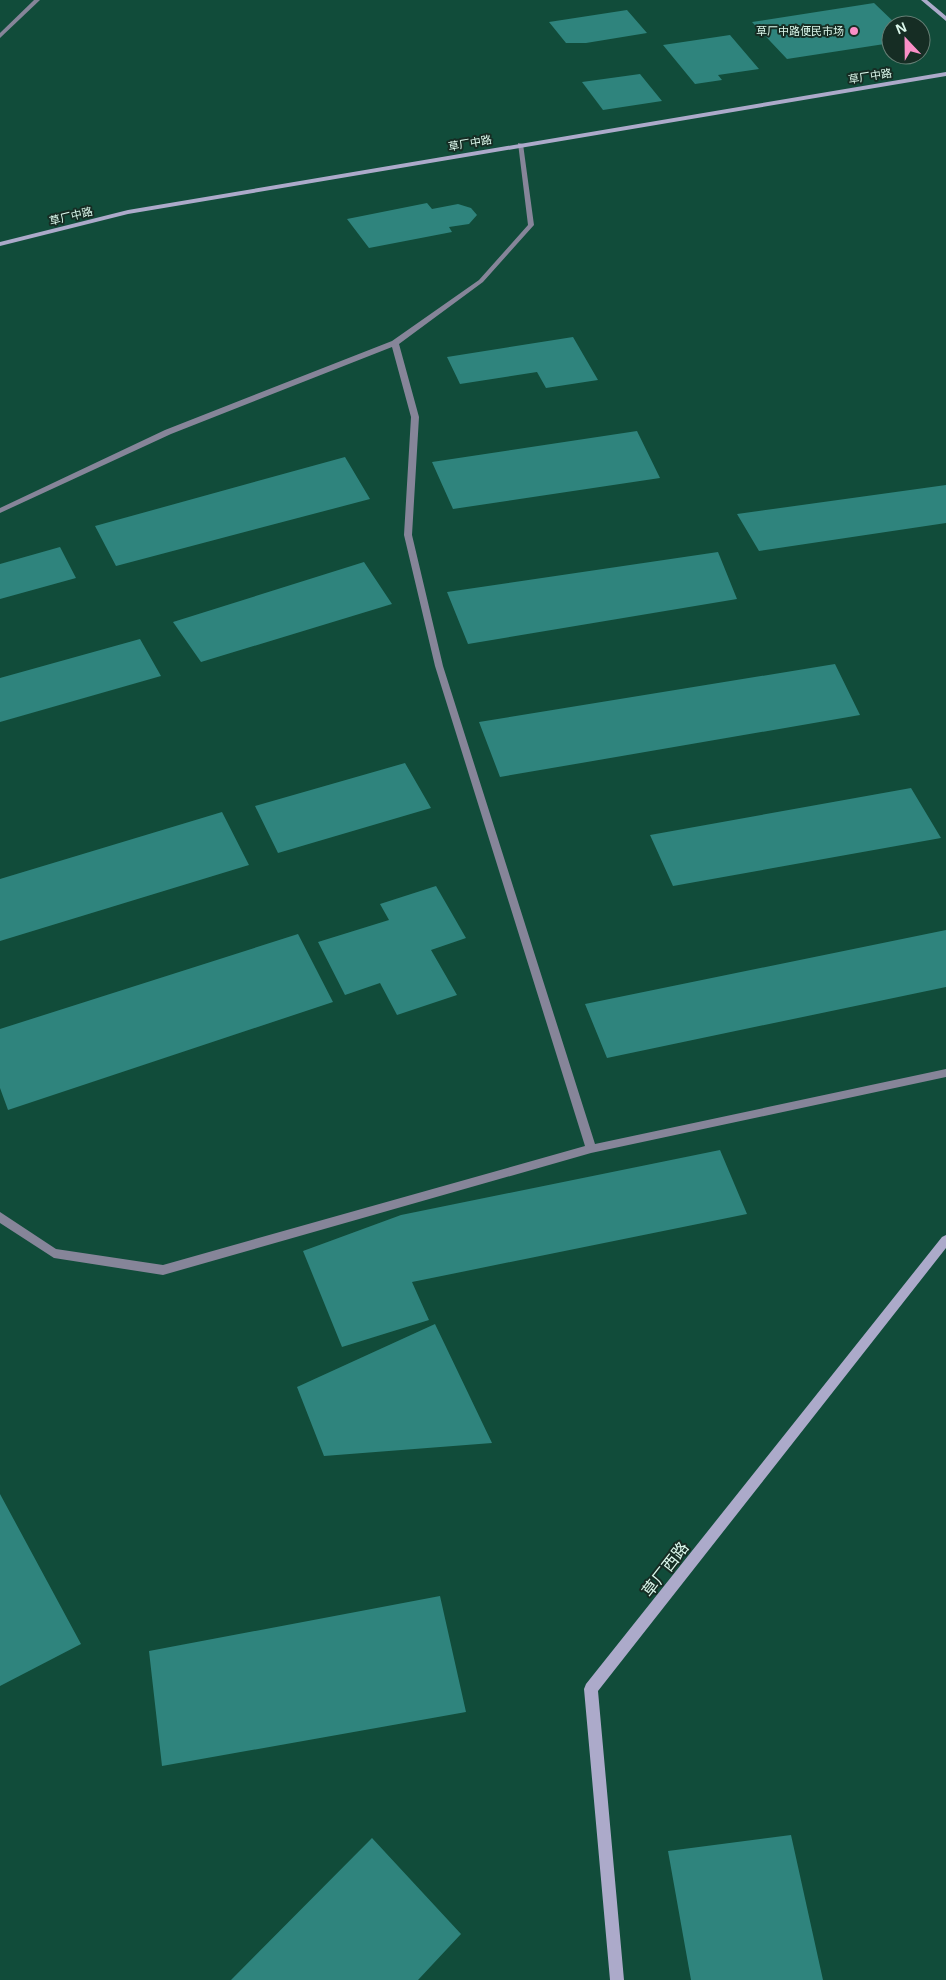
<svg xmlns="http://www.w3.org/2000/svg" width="946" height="1980" font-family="Helvetica,'Noto Sans SC',sans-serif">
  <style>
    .building { fill: #2f847d }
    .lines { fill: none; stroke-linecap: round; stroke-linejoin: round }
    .lane { fill: #868599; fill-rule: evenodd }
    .street { fill: #868599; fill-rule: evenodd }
    .secondary { fill: #acaaca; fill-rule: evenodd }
    .poi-dot { fill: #fa8fc7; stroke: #162d24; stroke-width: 2 }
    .labels { text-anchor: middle; stroke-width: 4; stroke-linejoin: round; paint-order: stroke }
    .far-poi-label { font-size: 11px; fill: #dbf7eb; stroke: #162d24; text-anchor: end }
    .far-street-label { font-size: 11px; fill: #dbf7eb; stroke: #162d24 }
    .near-street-label { font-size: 16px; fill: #dbf7eb; stroke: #162d24 }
  </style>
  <rect width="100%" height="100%" fill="#114c3a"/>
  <!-- building -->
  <path class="building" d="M 874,3 L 897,25 L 891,25 L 891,43 L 787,59 L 752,22 Z
    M 627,10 L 647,33 L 586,43 L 566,43 L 549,22 Z
    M 730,35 L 759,69 L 718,75 L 722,80 L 695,84 L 663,45 Z
    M 640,74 L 662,101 L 603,110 L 582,82 Z
    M 427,203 L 432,209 L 458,204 L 471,208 L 477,215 L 469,224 L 449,227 L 452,232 L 369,248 L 347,219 Z
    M 573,337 L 598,380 L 546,388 L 537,372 L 460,384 L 447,357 Z
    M 637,431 L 660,478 L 453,509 L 432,462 Z
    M 345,457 L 370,499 L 116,566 L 95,526 Z
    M 946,485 L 946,523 L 759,551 L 737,514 Z
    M 60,547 L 76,578 L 0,599 L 0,564 Z
    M 718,552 L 737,599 L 468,644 L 447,592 Z
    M 364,562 L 392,604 L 201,662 L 173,622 Z
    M 140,639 L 161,676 L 0,722 L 0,678 Z
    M 835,664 L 860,715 L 500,777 L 479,722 Z
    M 405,763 L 431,808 L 278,853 L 255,806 Z
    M 911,788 L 941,838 L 673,886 L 650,835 Z
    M 222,812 L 249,865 L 0,941 L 0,879 Z
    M 436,886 L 466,938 L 431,950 L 457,995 L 397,1015 L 380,983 L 345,995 L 318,942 L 389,920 L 380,904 Z
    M 946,930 L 946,987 L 607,1058 L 585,1004 Z
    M 298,934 L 333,1002 L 8,1110 L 0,1088 L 0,1029 Z
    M 720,1150 L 747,1214 L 412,1282 L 429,1320 L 342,1347 L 303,1251 L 401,1215 Z
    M 435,1324 L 492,1443 L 324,1456 L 297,1387 Z
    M 0,1494 L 81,1644 L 0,1686 Z
    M 440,1596 L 466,1712 L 162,1766 L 149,1651 Z
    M 791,1835 L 823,1980 L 691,1980 L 668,1851 Z
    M 372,1838 L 461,1934 L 418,1980 L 231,1980 Z"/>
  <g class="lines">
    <!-- lane -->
    <path class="lane" d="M 34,0 L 40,0 L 0,38 L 0,33 Z"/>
    <!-- street -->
    <path class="street" d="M 518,143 L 523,144 L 534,225 L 483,282 L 399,344 L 419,417 L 412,535 L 443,666 L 595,1144 L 946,1069 L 946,1077 L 591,1153 L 163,1275 L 54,1258 L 0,1223 L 0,1212 L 56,1249 L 163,1265 L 585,1146 L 435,666 L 404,535 L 411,417 L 392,347 L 171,434 L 0,513 L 0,508 L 165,430 L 392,341 L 479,280 L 528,225 Z"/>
    <!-- secondary -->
    <path class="secondary" d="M 921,0 L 927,0 L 946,16 L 946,21 Z
      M 946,72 L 946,76 L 128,214 L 0,246 L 0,242 L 128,210 Z
      M 946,1235 L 946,1248 L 598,1691 L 624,1980 L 610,1980 L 584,1689 L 586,1684 L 942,1237 Z"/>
  </g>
  <!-- markers -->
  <circle class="poi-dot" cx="854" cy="31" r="5"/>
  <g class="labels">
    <!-- far-poi labels -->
    <g class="far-poi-label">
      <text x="844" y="35">草厂中路便民市场</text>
    </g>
    <!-- far-street labels -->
    <g class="far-street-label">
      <text transform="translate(870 76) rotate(-9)" y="4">草厂中路</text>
      <text transform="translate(470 143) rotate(-10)" y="4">草厂中路</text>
      <text transform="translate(71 216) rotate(-14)" y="4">草厂中路</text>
    </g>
    <!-- near-street labels -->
    <g class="near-street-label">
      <text transform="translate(665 1569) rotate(-52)" y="6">草厂西路</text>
    </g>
  </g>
  <!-- north arrow -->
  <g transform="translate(906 40) rotate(338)"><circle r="24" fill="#162d24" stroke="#657e74"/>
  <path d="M0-4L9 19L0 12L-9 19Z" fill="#fa8fc7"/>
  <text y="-8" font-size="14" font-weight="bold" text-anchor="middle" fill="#dbf7eb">N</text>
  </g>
</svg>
